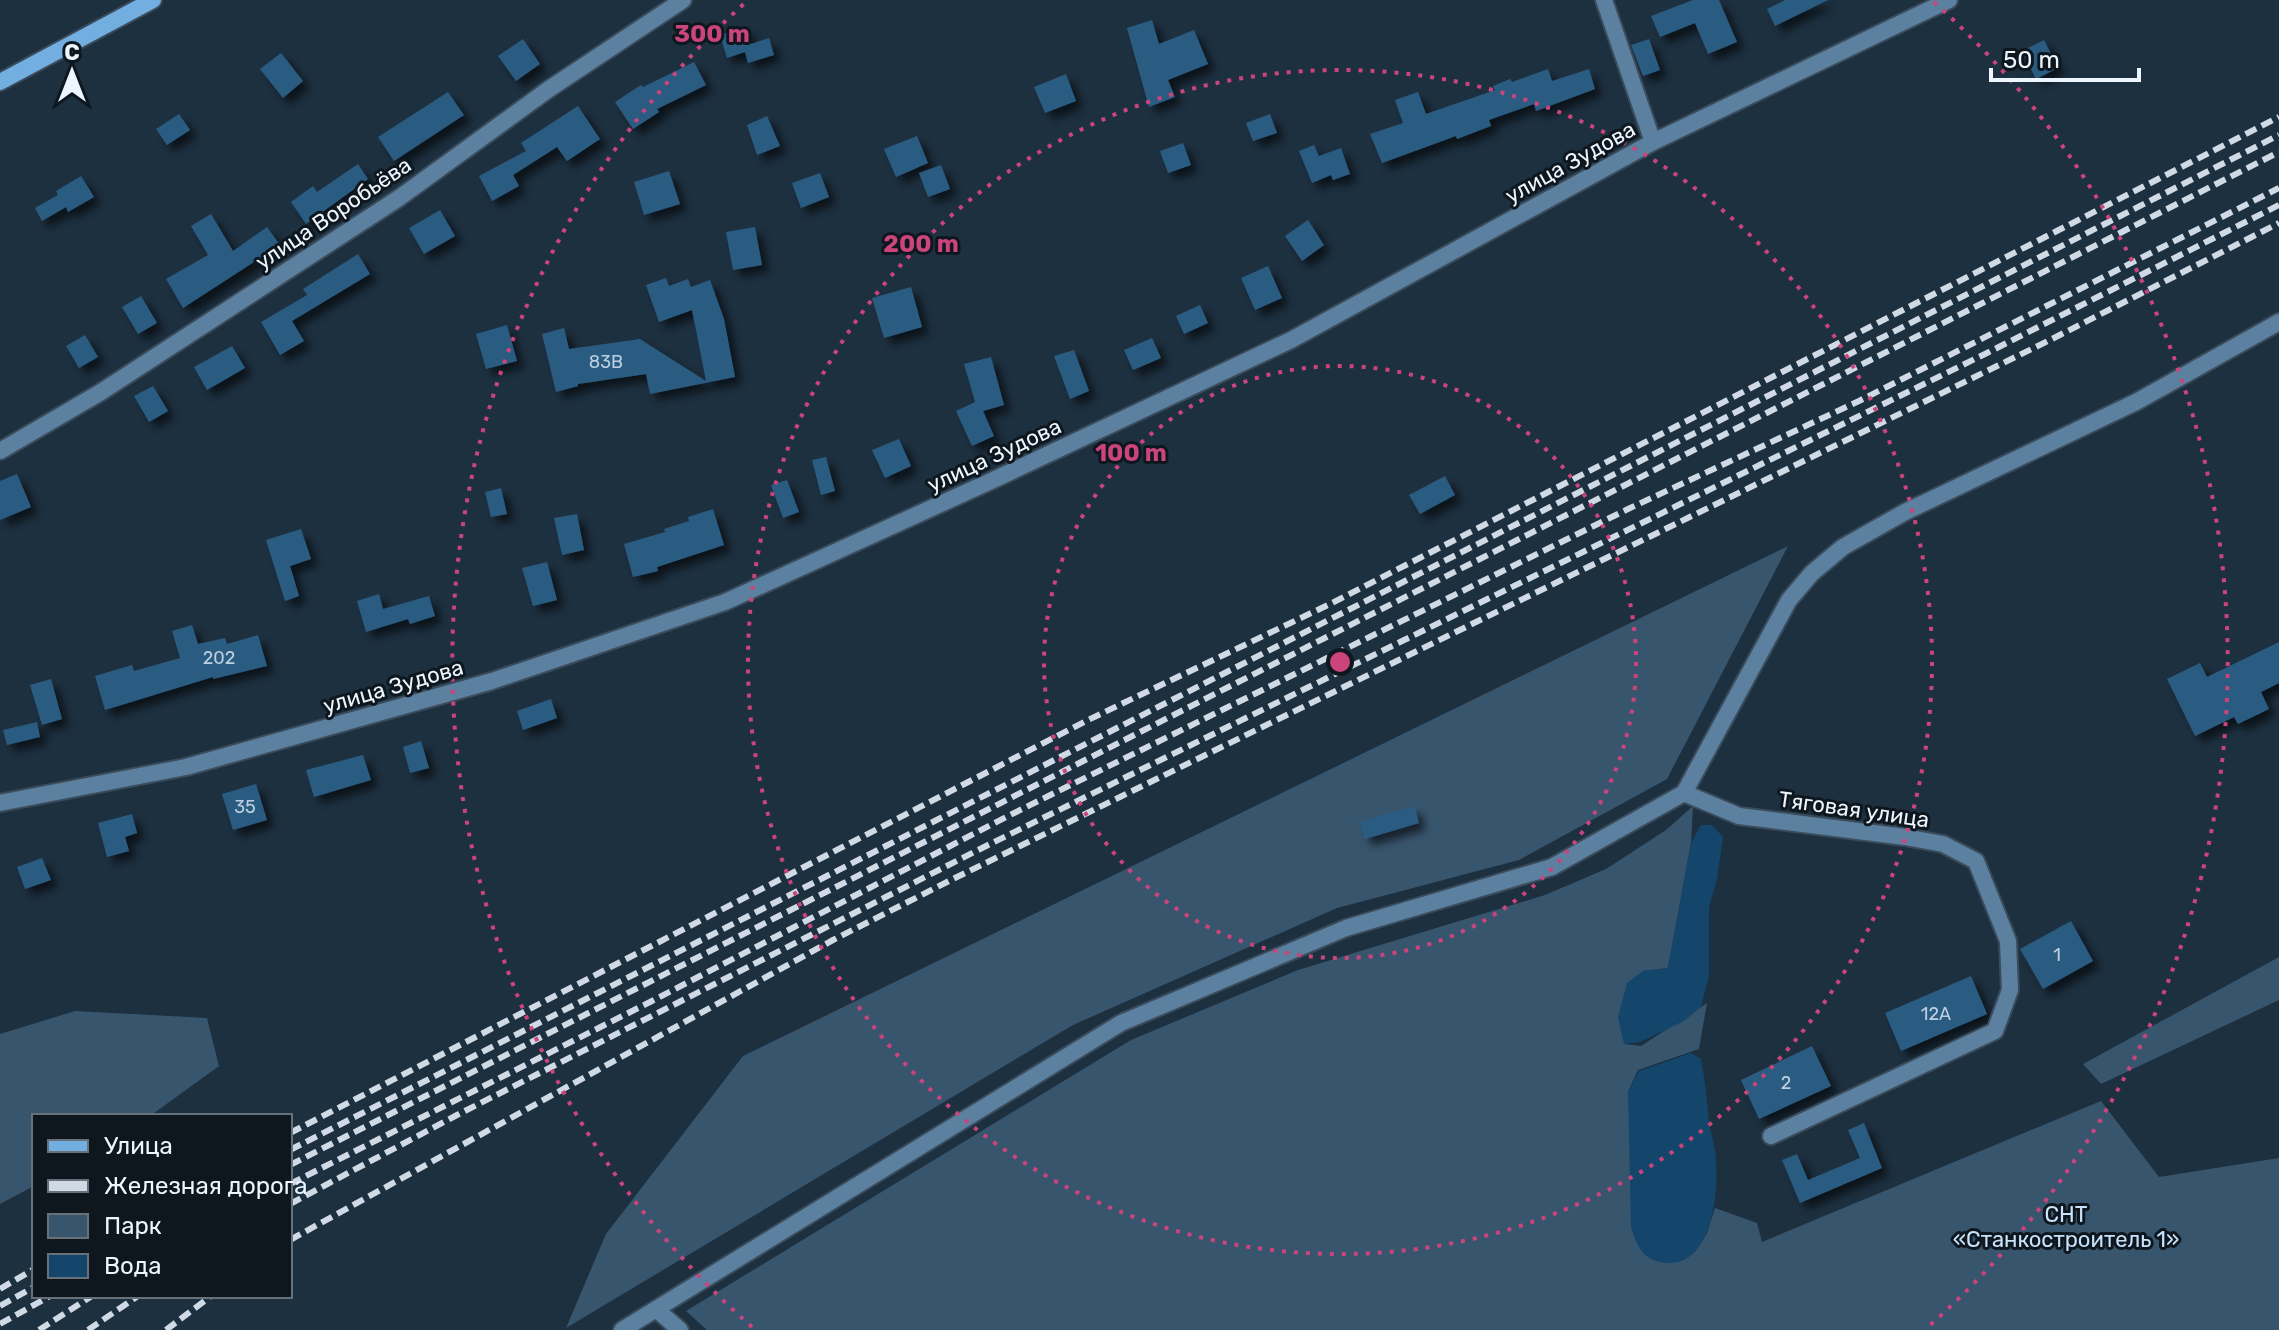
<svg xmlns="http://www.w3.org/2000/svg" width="2279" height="1330" font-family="Rubik,sans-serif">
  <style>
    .green { fill: #38556e }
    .water { fill: #14456a }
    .building { fill: #2c5b82; filter: url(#shadow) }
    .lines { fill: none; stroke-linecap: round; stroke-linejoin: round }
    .street-casing { stroke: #3a4c5b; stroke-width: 20 }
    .secondary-casing { stroke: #3a4c5b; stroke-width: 20 }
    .street { stroke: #5c80a0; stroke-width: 16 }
    .secondary { stroke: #73aee1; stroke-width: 16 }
    .rail { stroke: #d0dae4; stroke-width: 6; stroke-dasharray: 12 6; stroke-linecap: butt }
    .ring { fill: none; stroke: #cb447c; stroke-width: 4; stroke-dasharray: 4 8 }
    .labels { text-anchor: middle; stroke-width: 6; stroke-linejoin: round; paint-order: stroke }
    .number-label { font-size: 18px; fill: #bdcfe0 }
    .street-label { font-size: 22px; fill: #edf6ff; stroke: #0f171e }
    .park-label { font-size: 22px; fill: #c7e2fb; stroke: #0f171e }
    .centre { fill: #cb447c; stroke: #0f171e; stroke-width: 4 }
    .ring-label { font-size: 24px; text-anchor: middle; font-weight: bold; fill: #cb447c; stroke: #0f171e; stroke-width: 6; stroke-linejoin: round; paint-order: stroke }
  </style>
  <defs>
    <filter id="shadow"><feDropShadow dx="7" dy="7" stdDeviation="4" flood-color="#0009"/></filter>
  </defs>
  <rect width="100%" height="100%" fill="#1d3040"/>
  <!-- green -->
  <path class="green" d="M 1788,546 L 1667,779 L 1519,860 L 1337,908 L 1073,1025 L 566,1328 L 606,1234 L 743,1056 Z
    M 1693,806 L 1691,843 L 1668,968 L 1643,971 L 1624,1044 L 1641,1046 L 1707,1003 L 1699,1049 L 1638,1070 L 1628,1092 L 1706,1236 L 1715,1208 L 1757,1223 L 1762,1242 L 2101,1101 L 2159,1177 L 2279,1158 L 2279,1330 L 707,1330 L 686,1311 L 1131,1040 L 1298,970 L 1545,895 L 1606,869 L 1666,830 Z
    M 2279,957 L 2279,1000 L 2101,1084 L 2083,1064 Z
    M 75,1011 L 207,1018 L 219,1066 L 150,1116 L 34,1116 L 34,1186 L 0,1204 L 0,1034 Z"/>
  <!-- water -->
  <path class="water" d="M 1701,825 L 1712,825 L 1723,837 L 1717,879 L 1709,907 L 1709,976 L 1701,1007 L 1684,1021 L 1640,1042 L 1624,1044 L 1618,1017 L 1627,983 L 1643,971 L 1668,968 L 1691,843 Z
    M 1691,1053 L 1701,1059 C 1705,1080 1707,1100 1709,1121 C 1710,1132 1714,1141 1715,1151 C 1720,1186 1714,1266 1667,1263 C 1643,1261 1638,1248 1631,1227 L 1628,1092 L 1639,1071 Z"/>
  <!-- building -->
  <path class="building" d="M 1693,0 L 1719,0 L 1737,42 L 1708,54 L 1695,23 L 1660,37 L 1651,16 Z
    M 1785,0 L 1828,0 L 1775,26 L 1767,9 Z
    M 1152,20 L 1159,44 L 1194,30 L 1208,64 L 1168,80 L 1175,97 L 1149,107 L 1127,28 Z
    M 746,27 L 751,44 L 769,38 L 774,55 L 748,63 L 745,52 L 727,58 L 720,35 Z
    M 523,39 L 540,64 L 516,81 L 498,56 Z
    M 1649,39 L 1660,70 L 1643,76 L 1631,45 Z
    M 2044,40 L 2058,68 L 2036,79 L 2022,51 Z
    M 281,53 L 303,81 L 283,98 L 260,69 Z
    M 694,62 L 706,85 L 657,109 L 659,112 L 633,129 L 615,102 L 641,85 L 643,87 Z
    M 1548,69 L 1552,81 L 1589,69 L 1595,89 L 1536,111 L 1534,104 L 1489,120 L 1491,126 L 1457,139 L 1456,136 L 1382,163 L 1370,134 L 1403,123 L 1395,100 L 1418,92 L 1426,114 L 1495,90 L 1493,86 L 1510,79 L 1512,82 Z
    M 1066,74 L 1076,101 L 1045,113 L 1034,87 Z
    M 448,92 L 464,115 L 394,161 L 378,137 Z
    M 578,106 L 600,139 L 567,161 L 557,147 L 513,175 L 519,186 L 492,201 L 479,176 L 526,151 L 521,143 Z
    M 179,114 L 190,130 L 167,145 L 156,129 Z
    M 1270,114 L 1277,133 L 1253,141 L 1246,123 Z
    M 767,116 L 780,146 L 757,155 L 747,125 Z
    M 917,136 L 928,163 L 896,177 L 884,149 Z
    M 1183,143 L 1191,165 L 1168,173 L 1160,151 Z
    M 1314,145 L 1319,156 L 1341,148 L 1350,174 L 1333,180 L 1331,175 L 1312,183 L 1299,151 Z
    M 358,164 L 368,179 L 306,224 L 291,202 L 313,186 L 317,192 Z
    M 941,165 L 950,189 L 928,197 L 919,173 Z
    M 669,171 L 680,204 L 644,215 L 634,182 Z
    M 820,173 L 829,197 L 801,208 L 792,183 Z
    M 81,176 L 94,197 L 68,212 L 66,207 L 42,221 L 35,208 L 58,195 L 56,191 Z
    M 440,210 L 455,236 L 424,254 L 409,228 Z
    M 211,214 L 233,251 L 267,227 L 280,245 L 183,308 L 166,279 L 208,255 L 191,226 Z
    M 1308,220 L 1324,245 L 1302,261 L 1285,236 Z
    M 755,227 L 762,265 L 733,270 L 726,232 Z
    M 358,254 L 370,274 L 292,321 L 304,341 L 280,355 L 261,322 L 307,295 L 303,289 Z
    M 1268,266 L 1282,298 L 1255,310 L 1241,278 Z
    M 666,278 L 669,286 L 688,279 L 691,287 L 710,280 L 724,319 L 735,377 L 650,394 L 646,374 L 578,384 L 578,386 L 556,392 L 542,334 L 564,328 L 569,349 L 640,339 L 706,381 L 692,310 L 659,322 L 646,285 Z
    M 911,287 L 922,327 L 884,338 L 872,298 Z
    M 141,296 L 157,323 L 138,334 L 122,307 Z
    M 1200,305 L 1208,323 L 1184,334 L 1176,316 Z
    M 507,325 L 517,361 L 486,369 L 476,334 Z
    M 85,335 L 98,357 L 79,368 L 66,346 Z
    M 1152,338 L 1161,358 L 1133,370 L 1124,350 Z
    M 232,346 L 245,368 L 207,390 L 194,367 Z
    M 1074,350 L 1089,391 L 1070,399 L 1054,356 Z
    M 991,357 L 1004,405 L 983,411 L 994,436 L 972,446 L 956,411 L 975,402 L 964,364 Z
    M 153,386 L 168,411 L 149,422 L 134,396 Z
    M 899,439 L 911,466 L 885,478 L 872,450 Z
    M 826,457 L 835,491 L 821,495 L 812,460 Z
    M 17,474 L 31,507 L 0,520 L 0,481 Z
    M 1445,476 L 1455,495 L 1420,514 L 1409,495 Z
    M 787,480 L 799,512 L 783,518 L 771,485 Z
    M 501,488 L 507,514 L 491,517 L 485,492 Z
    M 713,509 L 724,545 L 657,567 L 658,571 L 633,577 L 624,544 L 665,532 L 664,529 L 689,521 L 688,517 Z
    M 577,514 L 584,550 L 562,555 L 554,518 Z
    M 301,529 L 311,559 L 290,566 L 299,596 L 285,601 L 266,540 Z
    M 547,562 L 557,600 L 533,606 L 522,568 Z
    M 379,594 L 383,609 L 429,596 L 435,616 L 410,624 L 408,619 L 366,632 L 357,601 Z
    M 192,625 L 198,644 L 225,638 L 227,644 L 258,635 L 267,666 L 213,679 L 213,677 L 105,710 L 95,676 L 132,665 L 134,671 L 180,658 L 172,631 Z
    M 2279,642 L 2279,683 L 2261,692 L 2269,709 L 2238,724 L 2234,717 L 2195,736 L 2167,679 L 2200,663 L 2207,677 Z
    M 51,679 L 62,719 L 42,725 L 30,685 Z
    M 551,699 L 557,718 L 523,730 L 517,711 Z
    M 37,722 L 40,737 L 7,745 L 3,730 Z
    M 421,741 L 429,768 L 410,773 L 403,747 Z
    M 363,755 L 371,780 L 314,797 L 306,770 Z
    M 256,784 L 267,820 L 233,830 L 222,794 Z
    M 1414,806 L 1419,823 L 1365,839 L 1359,822 Z
    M 132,814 L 137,833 L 125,837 L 129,851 L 107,857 L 98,823 Z
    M 42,858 L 51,880 L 25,889 L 17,867 Z
    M 2071,921 L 2093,961 L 2043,989 L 2020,949 Z
    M 1971,976 L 1987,1014 L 1901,1051 L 1885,1013 Z
    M 1812,1046 L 1831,1086 L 1759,1119 L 1741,1080 Z
    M 1864,1123 L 1882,1168 L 1800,1203 L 1782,1160 L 1797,1154 L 1808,1180 L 1860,1158 L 1848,1130 Z"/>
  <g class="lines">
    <defs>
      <path id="street" d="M 1604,0 L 1653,142
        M 0,451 L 101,392 L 399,198 L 549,89 L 683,0
        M 1684,793 L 1739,816 L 1905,837 L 1943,844 L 1976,861 L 2008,941 L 2010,990 L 1995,1031 L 1771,1136
        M 0,803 L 186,767 L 492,681 L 725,602 L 991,481 L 1291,340 L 1653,142 L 1949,0
        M 657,1310 L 680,1330
        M 622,1330 L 1121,1023 L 1346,928 L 1552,867 L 1684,793 L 1789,600 L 1812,573 L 1843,547 L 1905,512 L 2136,402 L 2279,322"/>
      <path id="secondary" d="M 0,82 L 153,0"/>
    </defs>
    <!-- street casing -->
    <use href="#street" class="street-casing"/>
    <!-- secondary casing -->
    <use href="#secondary" class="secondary-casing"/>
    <!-- street -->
    <use href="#street" class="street"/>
    <!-- secondary -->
    <use href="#secondary" class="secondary"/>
    <!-- rail -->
    <path class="rail" d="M 290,1133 L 1088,720 L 1328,605 L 2279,117
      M 290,1150 L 2279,135
      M 290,1165 L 2279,152
      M 290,1184 L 650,1002 L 1008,816 L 1628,509 L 1859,401 L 2279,188
      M 290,1204 L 457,1115 L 988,845 L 1987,353 L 2279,205
      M 290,1240 L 833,940 L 951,880 L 2050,340 L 2279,223
      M 0,1289 L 34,1269
      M 0,1306 L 34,1287
      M 0,1324 L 50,1296
      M 39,1330 L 92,1296
      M 88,1330 L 138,1296
      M 166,1330 L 211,1296"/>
  </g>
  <!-- distance rings -->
  <g class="ring">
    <circle cx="1340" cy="662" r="296"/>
    <circle cx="1340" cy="662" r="592"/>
    <path d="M752 1327A888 888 0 0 1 746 2M1934 2A888 888 0 0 1 1928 1327"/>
  </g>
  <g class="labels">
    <!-- number labels -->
    <g class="number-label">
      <text x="606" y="368">83В</text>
      <text x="219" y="664">202</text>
      <text x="245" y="813">35</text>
      <text x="2057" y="961">1</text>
      <text x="1936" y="1020">12А</text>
      <text x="1786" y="1089">2</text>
    </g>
    <!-- street labels -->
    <g class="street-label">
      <text transform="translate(1570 162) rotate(-29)" y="8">улица Зудова</text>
      <text transform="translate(333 213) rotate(-34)" y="8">улица Воробьёва</text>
      <text transform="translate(994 455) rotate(-25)" y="8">улица Зудова</text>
      <text transform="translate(393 686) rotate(-16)" y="8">улица Зудова</text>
      <text transform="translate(1854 809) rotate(8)" y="8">Тяговая улица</text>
    </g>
    <!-- park labels -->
    <g class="park-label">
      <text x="2066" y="1222">СНТ<tspan x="2066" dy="25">«Станкостроитель 1»</tspan></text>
    </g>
  </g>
  <circle cx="1340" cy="662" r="12" class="centre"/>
  <g class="ring-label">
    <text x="712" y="42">300 m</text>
    <text x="921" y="252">200 m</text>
    <text x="1131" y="461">100 m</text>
  </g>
  <!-- legend -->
  <rect x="32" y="1114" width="260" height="184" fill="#0f171e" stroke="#687078" stroke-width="2"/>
  <rect x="48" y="1140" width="40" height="12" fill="#73aee1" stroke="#687078" stroke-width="2"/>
  <text x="104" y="1154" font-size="24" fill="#edf6ff">Улица</text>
  <rect x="48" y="1180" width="40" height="12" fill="#d0dae4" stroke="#687078" stroke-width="2"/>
  <text x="104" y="1194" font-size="24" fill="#edf6ff">Железная дорога</text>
  <rect x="48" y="1214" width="40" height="24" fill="#38556e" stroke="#687078" stroke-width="2"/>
  <text x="104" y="1234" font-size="24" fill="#edf6ff">Парк</text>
  <rect x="48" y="1254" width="40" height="24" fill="#14456a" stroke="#687078" stroke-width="2"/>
  <text x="104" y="1274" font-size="24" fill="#edf6ff">Вода</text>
  <!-- north arrow -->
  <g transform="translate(72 72)" stroke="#0f171e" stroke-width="6" paint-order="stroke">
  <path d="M0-6L14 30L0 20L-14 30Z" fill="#edf6ff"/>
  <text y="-12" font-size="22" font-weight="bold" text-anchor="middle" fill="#edf6ff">С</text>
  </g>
  <!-- scale -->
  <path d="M1991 68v12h148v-12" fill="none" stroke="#edf6ff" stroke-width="4"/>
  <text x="2003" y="68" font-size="24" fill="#edf6ff" stroke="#0f171e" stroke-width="6" paint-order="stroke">50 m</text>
</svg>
